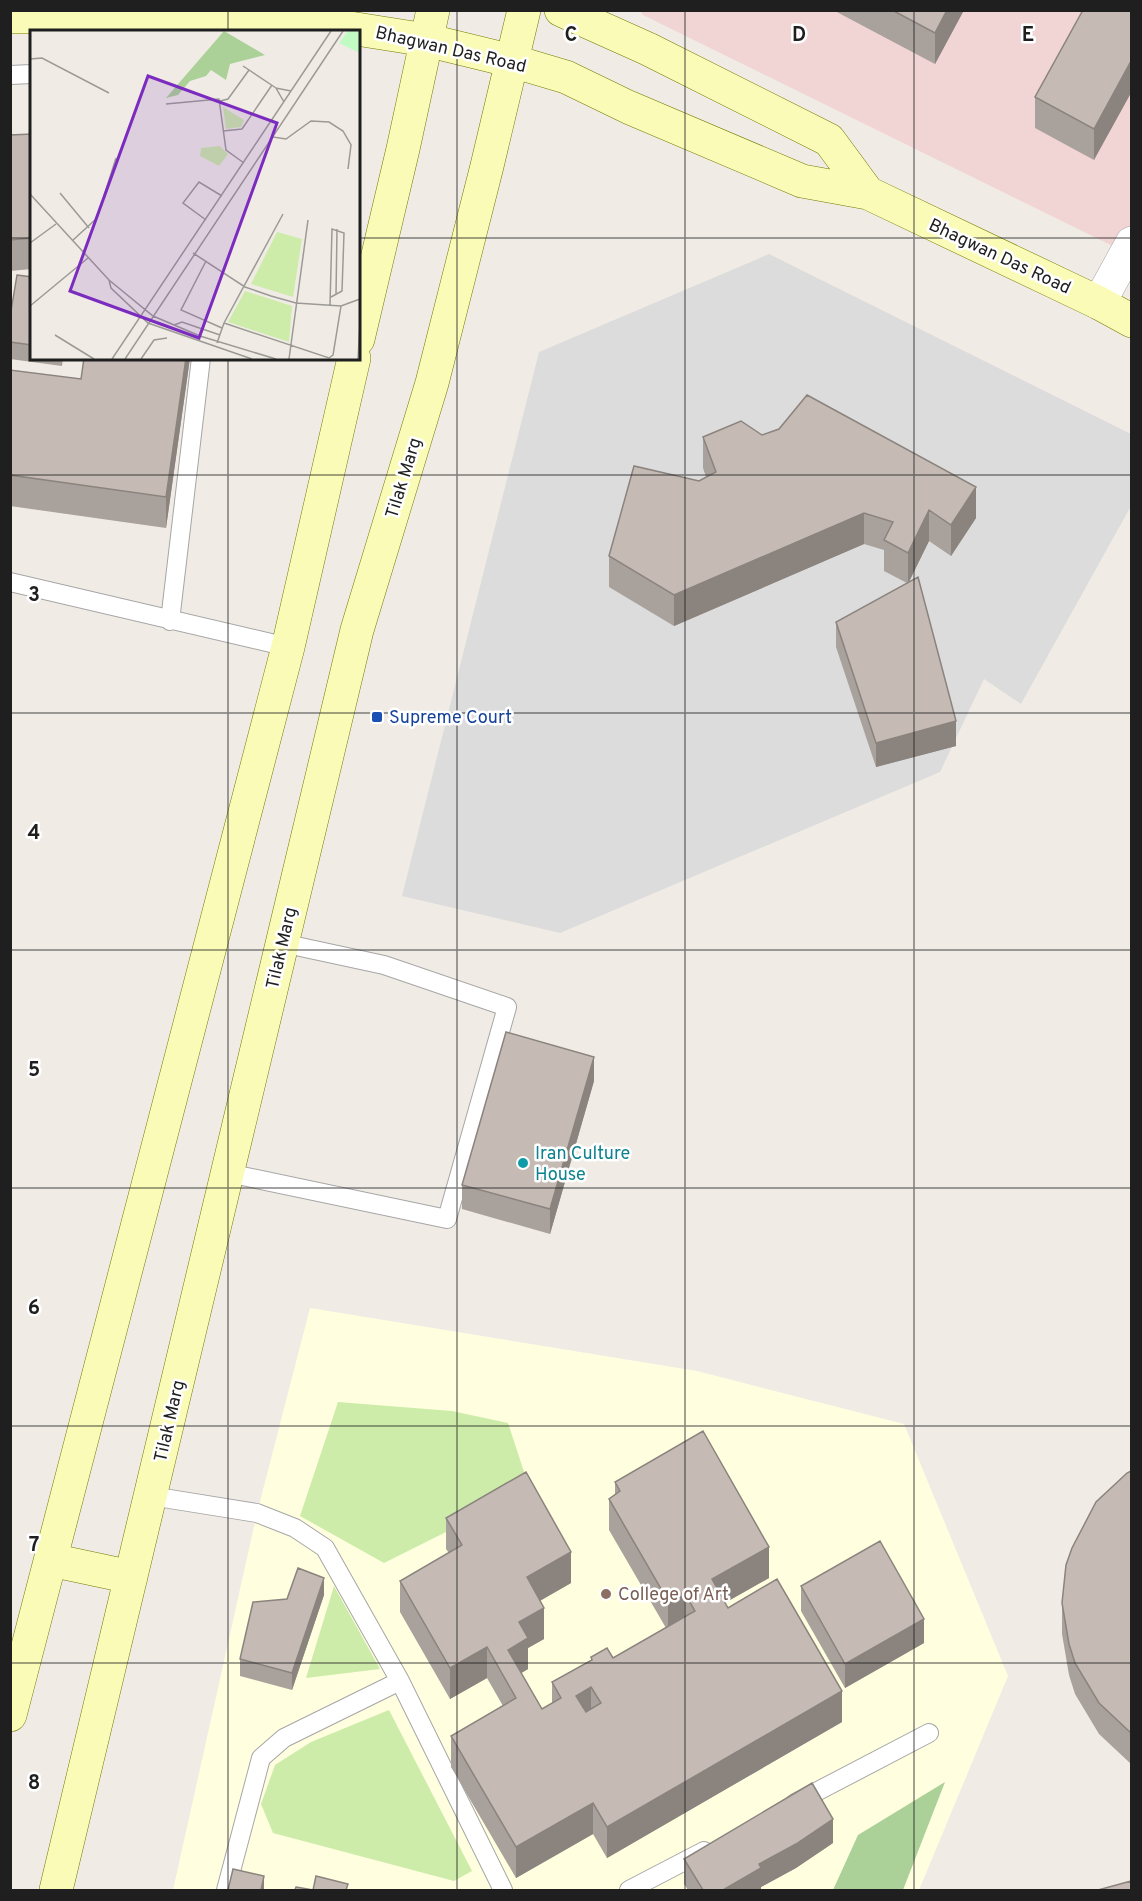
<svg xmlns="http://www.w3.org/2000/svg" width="1142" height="1901" font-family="Overpass,sans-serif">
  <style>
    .residential { fill: #dddcdc }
    .commercial { fill: #f1d4d4 }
    .education { fill: #fffedf }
    .grass { fill: #cdeca9 }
    .forest { fill: #abd198 }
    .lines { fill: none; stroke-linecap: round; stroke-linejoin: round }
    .lane-casing { stroke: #a6a6a6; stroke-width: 20 }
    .street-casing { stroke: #a6a6a6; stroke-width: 34 }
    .secondary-casing { stroke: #727b01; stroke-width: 34 }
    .lane { stroke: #fff; stroke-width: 18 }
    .street { stroke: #fff; stroke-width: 33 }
    .secondary { stroke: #fbfbb8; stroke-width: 33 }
    .wall { fill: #a9a19b }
    .shaded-wall { fill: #8a837e }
    .building { fill: #c5bbb4; stroke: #8a837e; stroke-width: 1.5; fill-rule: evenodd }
    .grid { fill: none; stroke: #1f1f1f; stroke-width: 1.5; stroke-opacity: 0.55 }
    .transit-dot { fill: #1a4fb4; stroke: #fff; stroke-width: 2 }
    .culture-dot { fill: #0f9aa8; stroke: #fff; stroke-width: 2 }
    .education-dot { fill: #8d6e63; stroke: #fff; stroke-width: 2 }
    .labels { text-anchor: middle; stroke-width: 5; stroke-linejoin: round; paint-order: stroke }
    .street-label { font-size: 18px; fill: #1f1f1f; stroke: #fff }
    .transit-label { font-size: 18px; fill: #164399; stroke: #fff; text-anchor: start }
    .culture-label { font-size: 18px; fill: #0d838f; stroke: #fff; text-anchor: start }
    .education-label { font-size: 18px; fill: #785e54; stroke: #fff; text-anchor: start }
    .inset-road { fill: none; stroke: #9c9a96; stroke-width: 1.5 }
    .view { fill: #7b2cbf; fill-opacity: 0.15; stroke: #7b2cbf; stroke-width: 3 }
    .inset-edge { fill: none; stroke: #1f1f1f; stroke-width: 3 }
    .grid-label { font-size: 20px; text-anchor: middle; font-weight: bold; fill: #1f1f1f; stroke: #fff; stroke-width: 5; stroke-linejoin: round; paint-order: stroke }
  </style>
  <rect width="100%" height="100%" fill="#f0ece5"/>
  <!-- residential -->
  <path class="residential" d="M 769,254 L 1131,434 L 1131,506 L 1021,704 L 984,679 L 940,772 L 560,933 L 402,896 L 539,352 Z"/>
  <!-- commercial -->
  <path class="commercial" d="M 640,11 L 1131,11 L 1131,255 L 643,15 Z"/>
  <!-- education -->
  <path class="education" d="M 310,1308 L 697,1371 L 904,1424 L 1008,1676 L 919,1890 L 173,1890 L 257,1513 Z"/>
  <!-- grass -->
  <path class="grass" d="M 338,1402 L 452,1411 L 508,1423 L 530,1490 L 384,1563 L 300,1516 Z
    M 334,1586 L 380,1669 L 306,1678 Z
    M 389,1710 L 472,1871 L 454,1881 L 273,1833 L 261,1804 L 275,1765 L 311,1742 Z"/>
  <!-- forest -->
  <path class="forest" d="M 945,1782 L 903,1890 L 833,1890 L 858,1835 Z"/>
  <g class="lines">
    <defs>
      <path id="lane" d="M 10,75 L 32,74
        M 10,582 L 288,647
        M 170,621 L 201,358
        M 228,1173 L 447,1219 L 507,1007 L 384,965 L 282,943
        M 151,1496 L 257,1513 L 295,1528 L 325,1548 L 400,1681 L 503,1890
        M 795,1803 L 929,1733
        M 226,1890 L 261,1758 L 284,1738 L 400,1681
        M 629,1890 L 704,1851"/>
      <path id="street" d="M 1099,303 L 1132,243"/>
      <path id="secondary" d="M 561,10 L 648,49 L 829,140 L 868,193
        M 10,17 L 245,16 L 331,25 L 426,40 L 512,61 L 566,77 L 628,107 L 802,181 L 868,193 L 1099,303 L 1132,321
        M 358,339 L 403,149 L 433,10
        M 51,1560 L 131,1577
        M 10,1715 L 288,647 L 354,358
        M 56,1890 L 357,630 L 432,383 L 487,166 L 524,10"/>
    </defs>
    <!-- lane casing -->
    <use href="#lane" class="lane-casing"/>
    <!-- street casing -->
    <use href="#street" class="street-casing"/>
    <!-- secondary casing -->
    <use href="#secondary" class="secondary-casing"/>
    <!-- lane -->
    <use href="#lane" class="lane"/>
    <!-- street -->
    <use href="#street" class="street"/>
    <!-- secondary -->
    <use href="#secondary" class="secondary"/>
  </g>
  <!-- wall -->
  <path class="wall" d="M 833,10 L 964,10 L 935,64 Z
    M 1131,10 L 1094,160 L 1035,128 L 1035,97 Z
    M 32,134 L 32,269 L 10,271 L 10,135 Z
    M 32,277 L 32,358 L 63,358 L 62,366 L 10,359 L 10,317 Z
    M 190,358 L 166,528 L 10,506 L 10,370 L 81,379 Z
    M 762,435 L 976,518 L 951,556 L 929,541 L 908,583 L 956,746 L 876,767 L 836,647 L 836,622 L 907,583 L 884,571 L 884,550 L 864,544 L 674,626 L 609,587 L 609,556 L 699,481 L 706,477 L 703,468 L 703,437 Z
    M 594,1081 L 550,1234 L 462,1209 L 462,1185 Z
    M 1131,1471 L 1131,1764 L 1099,1734 L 1075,1694 L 1069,1675 L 1062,1634 L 1062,1603 Z
    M 615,1482 L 769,1578 L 725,1603 L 728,1608 L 842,1722 L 607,1858 L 593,1834 L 516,1878 L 451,1767 L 451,1736 L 503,1706 L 487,1678 L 450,1699 L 400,1612 L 400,1581 L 449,1553 L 446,1549 L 446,1518 L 571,1583 L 540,1601 L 544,1639 L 528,1648 L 528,1669 L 521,1673 L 542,1709 L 552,1703 L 552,1682 L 591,1660 L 591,1657 L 613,1658 L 666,1628 L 609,1530 L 609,1499 L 615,1494 Z
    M 801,1586 L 924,1643 L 845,1688 L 801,1611 Z
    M 324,1595 L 292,1690 L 240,1676 L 240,1659 L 287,1599 Z
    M 833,1843 L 796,1868 L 761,1887 L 761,1890 L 688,1890 L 684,1884 L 684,1859 Z"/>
  <!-- shaded-wall -->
  <path class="shaded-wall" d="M 947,10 L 964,10 L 935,64 L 935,33 Z
    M 1131,61 L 1131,93 L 1094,160 L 1094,129 Z
    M 186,358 L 190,358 L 166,528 L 166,497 Z
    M 976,487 L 976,518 L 951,556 L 951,525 Z
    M 929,510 L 929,541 L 908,584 L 908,553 Z
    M 864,513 L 864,544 L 674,626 L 674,595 Z
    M 956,721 L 956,746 L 876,767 L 876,743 Z
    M 594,1057 L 594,1081 L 550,1234 L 550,1209 Z
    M 769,1547 L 769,1578 L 712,1610 L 712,1579 Z
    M 571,1552 L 571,1583 L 527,1608 L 527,1577 Z
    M 324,1578 L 324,1595 L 292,1690 L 292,1673 Z
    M 684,1592 L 684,1623 L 668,1632 L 668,1601 Z
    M 544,1608 L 544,1639 L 528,1648 L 528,1669 L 508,1681 L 508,1650 L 519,1622 Z
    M 924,1619 L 924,1643 L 845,1688 L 845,1664 Z
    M 487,1647 L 487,1678 L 450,1699 L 450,1668 Z
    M 591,1687 L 591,1718 L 576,1727 L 576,1696 Z
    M 842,1691 L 842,1722 L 607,1858 L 607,1827 Z
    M 593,1803 L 593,1834 L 516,1878 L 516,1847 Z
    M 833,1819 L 833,1843 L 796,1868 L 761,1887 L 761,1890 L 723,1890 L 759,1864 Z
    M 264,1876 L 264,1890 L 261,1890 Z"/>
  <!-- building -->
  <path class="building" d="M 892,10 L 947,10 L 935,33 Z
    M 1083,10 L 1131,10 L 1131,61 L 1094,129 L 1035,97 Z
    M 32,134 L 32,238 L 10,240 L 10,135 Z
    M 17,275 L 32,277 L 32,345 L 10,342 L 10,317 Z
    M 84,358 L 186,358 L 166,497 L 10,475 L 10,370 L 81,379 Z
    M 807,395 L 976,487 L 951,525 L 929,510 L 908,553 L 884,540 L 893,522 L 864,513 L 674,595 L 609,556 L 634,466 L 699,481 L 716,472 L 703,437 L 741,421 L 762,435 L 779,429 Z
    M 918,577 L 956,721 L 876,743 L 836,622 Z
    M 506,1032 L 594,1057 L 550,1209 L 462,1185 Z
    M 703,1431 L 769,1547 L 712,1579 L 728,1608 L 777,1579 L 842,1691 L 607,1827 L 593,1803 L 516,1847 L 451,1736 L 516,1698 L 487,1647 L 450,1668 L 400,1581 L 462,1545 L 446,1518 L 526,1472 L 571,1552 L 527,1577 L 544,1608 L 519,1622 L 528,1638 L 508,1650 L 542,1709 L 561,1698 L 552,1682 L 592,1660 L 591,1657 L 607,1648 L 613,1658 L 695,1611 L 684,1592 L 668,1601 L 609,1499 L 620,1491 L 615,1482 ZM 591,1687 L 601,1703 L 586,1712 L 576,1696 Z
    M 1131,1471 L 1131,1733 L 1099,1703 L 1075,1663 L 1069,1644 L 1062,1603 L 1066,1565 L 1072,1548 L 1096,1502 L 1127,1473 Z
    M 880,1541 L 924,1619 L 845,1664 L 801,1586 Z
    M 298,1568 L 324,1578 L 292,1673 L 240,1659 L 253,1602 L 287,1599 Z
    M 812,1783 L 833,1819 L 796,1844 L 759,1864 L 761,1868 L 723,1890 L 703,1890 L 684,1859 Z
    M 233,1869 L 264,1876 L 261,1890 L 228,1890 Z
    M 316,1876 L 348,1884 L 346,1890 L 313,1890 Z
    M 1131,1881 L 1131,1890 L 1098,1890 Z
    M 296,1887 L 313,1890 L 295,1890 Z"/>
  <!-- grid -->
  <path class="grid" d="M 228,10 L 228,32M 457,10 L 457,1890M 685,10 L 685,1890M 914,10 L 914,1890M 10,238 L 32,238M 358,238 L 1132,238M 228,358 L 228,1890M 10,475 L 1132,475M 10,713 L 1132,713M 10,950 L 1132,950M 10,1188 L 1132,1188M 10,1426 L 1132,1426M 10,1663 L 1132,1663"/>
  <!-- markers -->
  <rect class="transit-dot" x="371" y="711" width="12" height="12" rx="3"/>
  <circle class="culture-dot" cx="523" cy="1163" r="6"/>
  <circle class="education-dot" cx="606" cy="1594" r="6"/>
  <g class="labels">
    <!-- street labels -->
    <g class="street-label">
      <text transform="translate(451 49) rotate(13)" y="6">Bhagwan Das Road</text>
      <text transform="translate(1000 256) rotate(25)" y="6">Bhagwan Das Road</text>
      <text transform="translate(403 478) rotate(-73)" y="6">Tilak Marg</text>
      <text transform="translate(281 948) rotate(-77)" y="6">Tilak Marg</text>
      <text transform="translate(169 1421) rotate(-77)" y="6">Tilak Marg</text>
    </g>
    <!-- transit labels -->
    <g class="transit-label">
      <text x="389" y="723">Supreme Court</text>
    </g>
    <!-- culture labels -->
    <g class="culture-label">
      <text x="535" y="1159">Iran Culture<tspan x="535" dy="21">House</tspan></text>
    </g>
    <!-- education labels -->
    <g class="education-label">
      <text x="618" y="1600">College of Art</text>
    </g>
  </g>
  <!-- overview -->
  <g transform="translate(30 30)">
    <rect width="330" height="330" fill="#f0ece5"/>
    <path d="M 193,77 L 214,90 L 211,97 L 196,99 ZM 190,116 L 198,124 L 189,136 L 170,126 L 171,118 ZM 247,202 L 272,209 L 263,267 L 221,254 ZM 215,261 L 262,276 L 259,312 L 198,292 Z" fill="#cdeca9"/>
    <path d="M 194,1 L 235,25 L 200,34 L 196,50 L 181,40 L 176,46 L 160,51 L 148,65 L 136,68 Z" fill="#abd198"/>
    <path d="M 318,1 L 330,1 L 330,23 L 309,13 Z" fill="#c1fbc3"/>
    <path class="inset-road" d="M 0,29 L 12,28 L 79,63M 213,36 L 246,58M 190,71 L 198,69 L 219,40M 254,72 L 246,58 L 261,61M 136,74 L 189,69 L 196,120 L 214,133M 193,101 L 212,99 L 242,55M 243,107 L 256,109 L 281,91 L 299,92 L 313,101 L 321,115 L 318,139M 30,163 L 59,198M 0,164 L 79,250 L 123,286 L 170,306 L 246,329M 176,190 L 153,173 L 169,152 L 192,166M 42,211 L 67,188 L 86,128M 0,213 L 26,194M 163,223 L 215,257 L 241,266 L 266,273 L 311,276 L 330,269M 176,231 L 151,280 L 192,298M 79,250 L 81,258 L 118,293 L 222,329M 306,265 L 307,199M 300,275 L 302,199 L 314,203 L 312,261 L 301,267M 0,276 L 58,228M 194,293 L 299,328 L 303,325 L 311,276M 144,295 L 152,292 L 190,305M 25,305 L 64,329M 187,313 L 194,293 L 253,184M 82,329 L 301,1M 95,329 L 313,1M 111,329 L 124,310 L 137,308M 259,329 L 278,190M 328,329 L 330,293"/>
    <path class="view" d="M 118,46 L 247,93 L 169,308 L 40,261 Z"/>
    <rect width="330" height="330" class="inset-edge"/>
  </g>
  <g class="grid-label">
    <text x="571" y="41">C</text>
    <text x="799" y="41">D</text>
    <text x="1028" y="41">E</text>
    <text x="34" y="601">3</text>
    <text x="34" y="839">4</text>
    <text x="34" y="1076">5</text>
    <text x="34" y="1314">6</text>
    <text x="34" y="1551">7</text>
    <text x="34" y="1789">8</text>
  </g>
  <!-- border -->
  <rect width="1142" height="1901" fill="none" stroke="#1f1f1f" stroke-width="24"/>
</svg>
